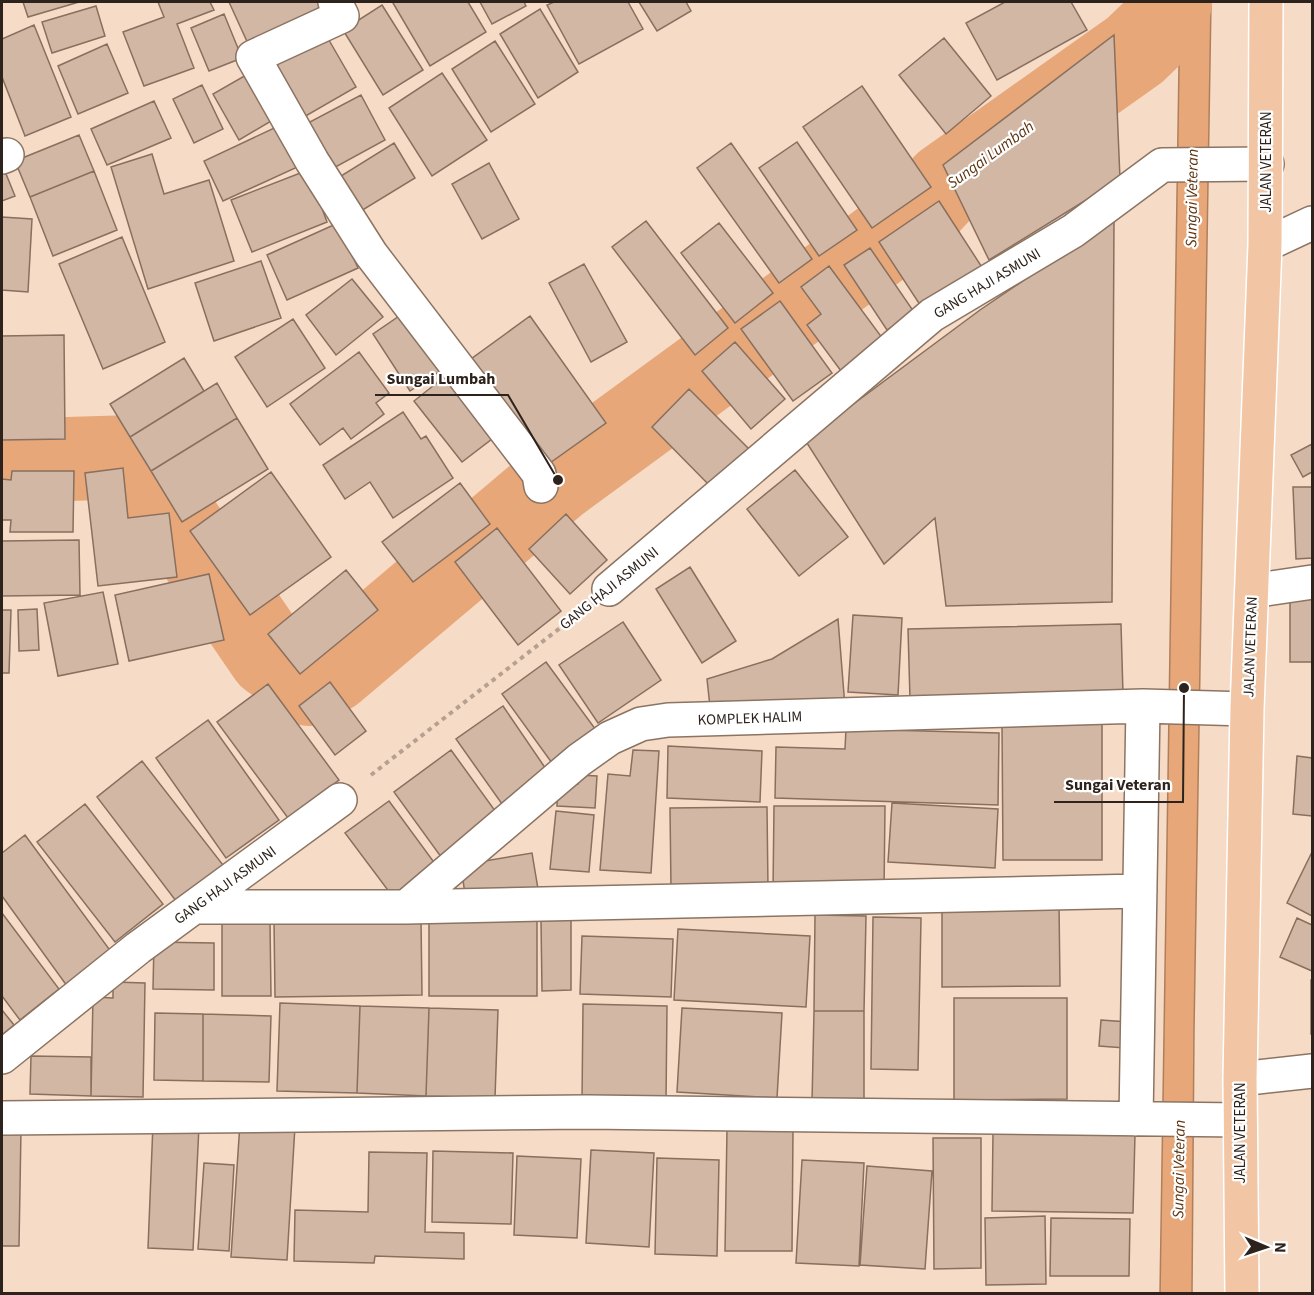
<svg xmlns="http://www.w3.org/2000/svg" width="1314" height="1295" font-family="'Source Sans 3',sans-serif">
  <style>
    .water { fill: #e7a778; stroke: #af7f5c; stroke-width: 1.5 }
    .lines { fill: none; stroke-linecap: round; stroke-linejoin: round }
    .river { stroke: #e7a778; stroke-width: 84 }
    .building { fill: #d2b7a5; stroke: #886f5e; stroke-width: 1.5 }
    .minor-casing { stroke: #8c7462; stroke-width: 36 }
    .major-casing { stroke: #fff; stroke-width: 36 }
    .path { stroke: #b6a090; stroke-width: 4; stroke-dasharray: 4.5 4.5; stroke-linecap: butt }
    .minor { stroke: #fff; stroke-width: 33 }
    .major { stroke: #f2c5a4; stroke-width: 33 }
    .labels { text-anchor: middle; stroke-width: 4.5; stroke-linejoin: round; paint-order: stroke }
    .street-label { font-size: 15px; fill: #2d231c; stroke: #fff }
    .water-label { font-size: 16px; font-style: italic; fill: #5d330f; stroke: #fff }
    .leader { fill: none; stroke: #2d231c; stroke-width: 2 }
    .callout-dot { fill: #2d231c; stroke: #fff; stroke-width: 2 }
    .callout-label { font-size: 16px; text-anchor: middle; font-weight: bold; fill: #2d231c; stroke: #fff; stroke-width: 4.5; stroke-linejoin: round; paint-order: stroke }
  </style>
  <rect width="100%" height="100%" fill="#f6dbc7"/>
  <!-- water -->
  <path class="water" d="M 1180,2 L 1211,2 L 1194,1030 L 1192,1293 L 1160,1294 Z"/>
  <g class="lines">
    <!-- river -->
    <path class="river" d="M 2,461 L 134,457 L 270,656 L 310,684 L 333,670 L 558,480 L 912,221 L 946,184 L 1135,50 L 1167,19 L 1170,2"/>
  </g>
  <!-- building -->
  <path class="building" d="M 23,2 L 79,2 L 28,17 Z
    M 158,2 L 210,2 L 214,10 L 177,24 L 194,68 L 144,86 L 123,32 L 164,17 Z
    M 229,2 L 327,2 L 331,11 L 250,48 Z
    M 395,2 L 468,2 L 486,32 L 430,66 L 393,3 Z
    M 480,2 L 524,2 L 526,6 L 492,24 Z
    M 554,2 L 628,2 L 643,29 L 579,64 L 547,5 Z
    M 639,2 L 686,2 L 691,11 L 657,31 Z
    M 1005,2 L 1071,2 L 1087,30 L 997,80 L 966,23 Z
    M 382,5 L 423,70 L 383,95 L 343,30 Z
    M 96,6 L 105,36 L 52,53 L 42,22 Z
    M 540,9 L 578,72 L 538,98 L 500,34 Z
    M 224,14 L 242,58 L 209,71 L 191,28 Z
    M 34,25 L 71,117 L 25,136 L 2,77 L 2,39 Z
    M 326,35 L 356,87 L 297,121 L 267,69 Z
    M 1114,35 L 1120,179 L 989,260 L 943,165 Z
    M 944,38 L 991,96 L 946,134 L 899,75 Z
    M 495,41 L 535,104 L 491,132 L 452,69 Z
    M 107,44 L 128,93 L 78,114 L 58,66 Z
    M 253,71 L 278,117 L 239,140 L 213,94 Z
    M 442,73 L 487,140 L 432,176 L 389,108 Z
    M 202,85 L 223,129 L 194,143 L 173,99 Z
    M 862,86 L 931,187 L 872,228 L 803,127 Z
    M 361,95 L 385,140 L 330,170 L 306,124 Z
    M 154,101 L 171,138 L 107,165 L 91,129 Z
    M 285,123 L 304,164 L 223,201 L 204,161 Z
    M 79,135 L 94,171 L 30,197 L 15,161 Z
    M 797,142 L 857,230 L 819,256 L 759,168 Z
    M 394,143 L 415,178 L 361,211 L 341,176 Z
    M 731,143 L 812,259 L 779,283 L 697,168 Z
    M 152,154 L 164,194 L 209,180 L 234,261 L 148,289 L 111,167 Z
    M 489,163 L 519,219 L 482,239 L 452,184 Z
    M 2,164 L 15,196 L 2,201 Z
    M 308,170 L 327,222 L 252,252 L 231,200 Z
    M 94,171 L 117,230 L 53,256 L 30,197 Z
    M 939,201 L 987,275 L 926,314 L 879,242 Z
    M 2,217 L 32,219 L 28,292 L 2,290 Z
    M 1114,219 L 1112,602 L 946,606 L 935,518 L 884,564 L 805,440 L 980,310 Z
    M 646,221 L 728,328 L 695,355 L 612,247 Z
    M 338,223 L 358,268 L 287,300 L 267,255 Z
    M 719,223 L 773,293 L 735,323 L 681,253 Z
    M 122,237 L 165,342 L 103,369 L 59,264 Z
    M 870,248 L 914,312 L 887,330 L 844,265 Z
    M 261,261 L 281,318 L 214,341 L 195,283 Z
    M 584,264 L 627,342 L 591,362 L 549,283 Z
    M 829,266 L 883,339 L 841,371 L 807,325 L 821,314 L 801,287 Z
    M 352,279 L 383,317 L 336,355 L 306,315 Z
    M 780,301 L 832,373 L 793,401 L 741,329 Z
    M 408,310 L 446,367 L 410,391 L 373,334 Z
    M 530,316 L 606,423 L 547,465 L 471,359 Z
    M 293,319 L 325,368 L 267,407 L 235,357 Z
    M 64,335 L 65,439 L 2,440 L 2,336 Z
    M 735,342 L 785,399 L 751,429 L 702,371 Z
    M 359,352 L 389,393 L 376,403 L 384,414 L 351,439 L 343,428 L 320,445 L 290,404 Z
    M 184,358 L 204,391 L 130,437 L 110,404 Z
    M 453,370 L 501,432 L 462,462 L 414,401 Z
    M 217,383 L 237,418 L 151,471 L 130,437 Z
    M 689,389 L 749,449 L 711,487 L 652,427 Z
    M 403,412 L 421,439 L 426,436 L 453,478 L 393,518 L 370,482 L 345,499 L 323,465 Z
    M 237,418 L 268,469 L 182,522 L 151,471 Z
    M 1312,444 L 1312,472 L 1303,477 L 1291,455 Z
    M 123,468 L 128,518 L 169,513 L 177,577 L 98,586 L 85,473 Z
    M 795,470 L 848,537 L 799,576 L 747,509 Z
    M 12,471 L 74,471 L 73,532 L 10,532 L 11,520 L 2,520 L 2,479 L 11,480 Z
    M 271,472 L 331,557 L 250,615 L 190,531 Z
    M 460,483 L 490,524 L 413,582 L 382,542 Z
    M 1293,487 L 1312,487 L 1312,558 L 1296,559 Z
    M 566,514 L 607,560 L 570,594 L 529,549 Z
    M 497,528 L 561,611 L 518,645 L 455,562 Z
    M 79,540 L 80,595 L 2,596 L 2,541 Z
    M 690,567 L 736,641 L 702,663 L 656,589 Z
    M 346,570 L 378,610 L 300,674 L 268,634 Z
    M 209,574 L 224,640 L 129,661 L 115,595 Z
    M 1290,586 L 1312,586 L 1312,662 L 1290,662 Z
    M 103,592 L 118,664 L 58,676 L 44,603 Z
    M 37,609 L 39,650 L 19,651 L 18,610 Z
    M 2,610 L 11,610 L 9,673 L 2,673 Z
    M 853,615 L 902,618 L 898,695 L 848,692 Z
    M 838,619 L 845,707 L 711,716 L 707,679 L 772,659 Z
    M 623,622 L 661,680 L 598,723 L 559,665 Z
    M 1121,624 L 1123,694 L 910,699 L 908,629 Z
    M 546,662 L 596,730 L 552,763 L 502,694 Z
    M 330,682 L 366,731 L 335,755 L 299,706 Z
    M 268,684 L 339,780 L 288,818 L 217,722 Z
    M 503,706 L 548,772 L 502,804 L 456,739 Z
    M 208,720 L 279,820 L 226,858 L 156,758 Z
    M 1002,724 L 1102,724 L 1102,860 L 1003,860 Z
    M 846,729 L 999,733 L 998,805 L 775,798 L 776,747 L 845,749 Z
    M 668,746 L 762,751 L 760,802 L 667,798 Z
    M 451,750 L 501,819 L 444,861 L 394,792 Z
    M 633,750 L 659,751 L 651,873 L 600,870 L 608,774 L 630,776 Z
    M 1297,756 L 1312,758 L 1312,816 L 1293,814 Z
    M 142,761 L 223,865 L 176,901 L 97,797 Z
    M 578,775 L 597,776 L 595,808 L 557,806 L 558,784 L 578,784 Z
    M 389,801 L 436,865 L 393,897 L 345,833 Z
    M 892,803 L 998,809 L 995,868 L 888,862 Z
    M 85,804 L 163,904 L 115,942 L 37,842 Z
    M 774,806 L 885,806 L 884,892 L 773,891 Z
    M 767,807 L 768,888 L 671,889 L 670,808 Z
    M 556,811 L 594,815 L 589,872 L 550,869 Z
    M 25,835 L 112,953 L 67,986 L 2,896 L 2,853 Z
    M 1312,852 L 1312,916 L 1287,903 Z
    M 532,853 L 538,889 L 466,902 L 461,865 Z
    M 1059,903 L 1060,986 L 942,987 L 942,904 Z
    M 2,913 L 59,989 L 20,1020 L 2,996 Z
    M 815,915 L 866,916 L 864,1011 L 814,1011 Z
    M 873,917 L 921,918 L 918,1070 L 871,1069 Z
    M 1297,918 L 1312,925 L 1312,971 L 1280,957 Z
    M 429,919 L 537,919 L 537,996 L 429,996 Z
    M 274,920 L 421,920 L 422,995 L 275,997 Z
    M 571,920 L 571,990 L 542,991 L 541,921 Z
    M 222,923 L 270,923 L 271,996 L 222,996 Z
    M 678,929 L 810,936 L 806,1007 L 674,1000 Z
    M 582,936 L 673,939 L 671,997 L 580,994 Z
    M 154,942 L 214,943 L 214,990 L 153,989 Z
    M 1311,980 L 1312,980 L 1312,1034 L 1311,1034 Z
    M 113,982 L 145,983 L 143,1097 L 91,1096 L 93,997 L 113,998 Z
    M 954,998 L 1067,998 L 1067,1099 L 954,1100 Z
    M 280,1003 L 360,1006 L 357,1093 L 277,1091 Z
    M 583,1004 L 667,1006 L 666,1102 L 582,1101 Z
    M 360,1006 L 429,1008 L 426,1096 L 357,1093 Z
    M 429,1008 L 498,1010 L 495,1098 L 426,1096 Z
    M 682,1008 L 782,1013 L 777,1098 L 677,1092 Z
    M 2,1010 L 14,1025 L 2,1035 Z
    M 814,1011 L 864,1011 L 864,1103 L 812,1102 Z
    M 155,1013 L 203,1014 L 203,1081 L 154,1080 Z
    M 203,1014 L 271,1016 L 269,1082 L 203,1081 Z
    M 1101,1020 L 1128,1022 L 1125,1048 L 1099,1046 Z
    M 31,1056 L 91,1057 L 91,1096 L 30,1094 Z
    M 240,1123 L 295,1126 L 287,1260 L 231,1257 Z
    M 153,1124 L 199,1126 L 193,1250 L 148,1248 Z
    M 2,1129 L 21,1129 L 19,1246 L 2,1246 Z
    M 727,1129 L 793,1130 L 792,1251 L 725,1251 Z
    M 993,1133 L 1135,1134 L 1133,1213 L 992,1211 Z
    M 933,1138 L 981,1138 L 981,1268 L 934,1269 Z
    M 591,1150 L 654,1153 L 649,1247 L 586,1243 Z
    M 433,1151 L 513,1153 L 511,1224 L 432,1222 Z
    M 369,1152 L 427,1153 L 425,1232 L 464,1233 L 464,1259 L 375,1256 L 374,1263 L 294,1261 L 295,1210 L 368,1212 Z
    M 517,1156 L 581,1159 L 577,1238 L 514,1235 Z
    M 657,1158 L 719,1160 L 717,1256 L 655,1254 Z
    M 802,1160 L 864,1163 L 859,1266 L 796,1263 Z
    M 204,1163 L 234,1165 L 229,1251 L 198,1249 Z
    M 867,1166 L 932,1171 L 925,1269 L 860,1265 Z
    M 1045,1216 L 1046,1284 L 986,1285 L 985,1218 Z
    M 1051,1218 L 1130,1219 L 1129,1276 L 1050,1276 Z"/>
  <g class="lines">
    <defs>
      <path id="minor" d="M 335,2 L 342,16 L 253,57 L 312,161 L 371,254 L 539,474 L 541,486
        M 2,157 L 7,155
        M 1265,245 L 1312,223
        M 609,589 L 932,315 L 1073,231 L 1162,165 L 1267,164
        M 1252,591 L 1312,582
        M 196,907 L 406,907 L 1140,891
        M 406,907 L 579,760 L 610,738 L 641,724 L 668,720 L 1143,706 L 1247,709
        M 2,1057 L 138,948 L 340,800
        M 1240,1079 L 1312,1071
        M 2,1118 L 587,1112 L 1240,1120
        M 1136,1119 L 1143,706"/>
      <path id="major" d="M 1242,1294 L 1240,1079 L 1247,709 L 1265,245 L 1266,2"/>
    </defs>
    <!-- minor casing -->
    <use href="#minor" class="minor-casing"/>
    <!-- major casing -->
    <use href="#major" class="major-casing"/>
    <!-- path -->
    <path class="path" d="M 371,775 L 578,614"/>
    <!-- minor -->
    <use href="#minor" class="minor"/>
    <!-- major -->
    <use href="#major" class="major"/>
  </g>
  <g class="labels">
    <!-- street labels -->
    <g class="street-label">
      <text transform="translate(1266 162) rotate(-90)" y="5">JALAN VETERAN</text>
      <text transform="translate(987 283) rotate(-31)" y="5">GANG HAJI ASMUNI</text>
      <text transform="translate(609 588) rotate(-39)" y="5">GANG HAJI ASMUNI</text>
      <text transform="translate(1250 647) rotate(-88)" y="5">JALAN VETERAN</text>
      <text transform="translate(750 718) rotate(-2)" y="5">KOMPLEK HALIM</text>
      <text transform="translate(225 885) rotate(-36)" y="5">GANG HAJI ASMUNI</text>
      <text transform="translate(1240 1133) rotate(-90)" y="5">JALAN VETERAN</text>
    </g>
    <!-- water labels -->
    <g class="water-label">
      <text transform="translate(990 154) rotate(-36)" y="6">Sungai Lumbah</text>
      <text transform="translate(1191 198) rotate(-89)" y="6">Sungai Veteran</text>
      <text transform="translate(1178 1169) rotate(-89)" y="6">Sungai Veteran</text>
    </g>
  </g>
  <!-- callouts -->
  <path class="leader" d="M558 480L508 395H375M1184 688L1183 802H1054"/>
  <g class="callout-dot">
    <circle cx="558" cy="480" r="6"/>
    <circle cx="1184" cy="688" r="6"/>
  </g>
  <g class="callout-label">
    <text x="441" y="384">Sungai Lumbah</text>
    <text x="1118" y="790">Sungai Veteran</text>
  </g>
  <!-- border -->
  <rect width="1314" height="1295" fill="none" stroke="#2d231c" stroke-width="6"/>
  <!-- north arrow -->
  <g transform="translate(1266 1247) rotate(92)" stroke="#ffffff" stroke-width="4.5" paint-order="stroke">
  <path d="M0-4.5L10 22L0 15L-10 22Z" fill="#2d231c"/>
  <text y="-9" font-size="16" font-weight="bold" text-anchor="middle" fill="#2d231c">N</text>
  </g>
</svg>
